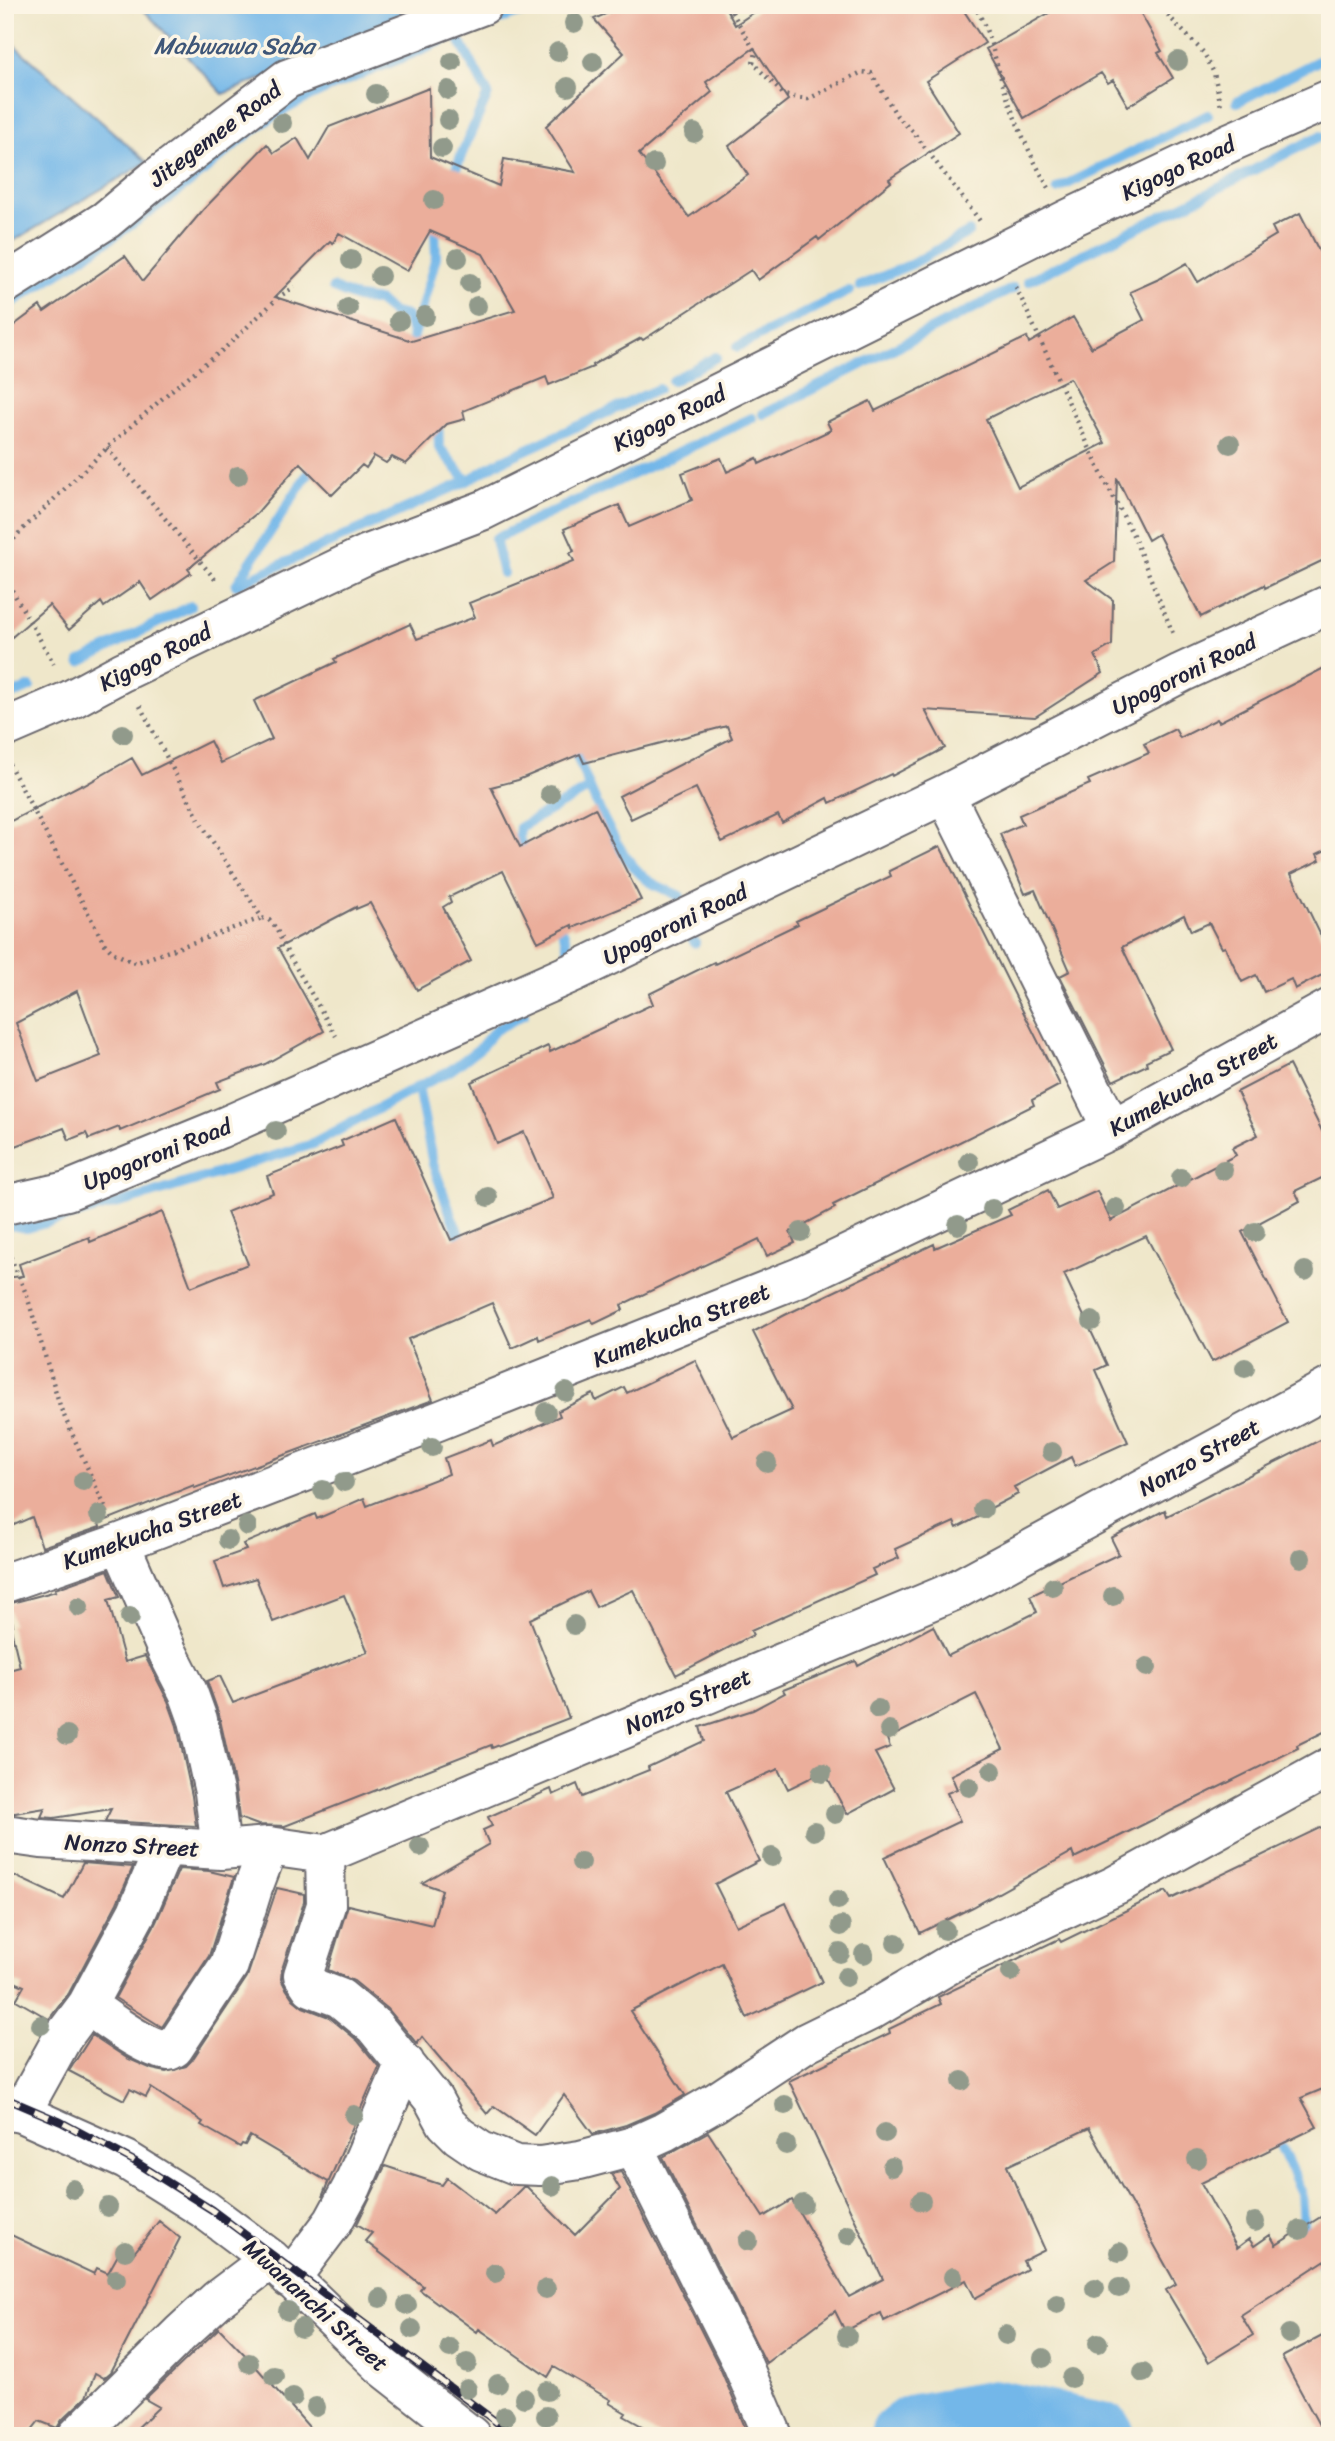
<svg xmlns="http://www.w3.org/2000/svg" width="1335" height="2441" font-family="Sriracha,sans-serif">
  <style>
    .water { fill: #73b7e9; stroke: #4a6c92; stroke-width: 2 }
    .lines { fill: none; stroke-linecap: round; stroke-linejoin: round }
    .stream { stroke: #73b7e9; stroke-width: 10 }
    .river { stroke: #73b7e9; stroke-width: 68 }
    .building { fill: #ebae9b; fill-rule: evenodd }
    .street-casing { stroke: #6a676d; stroke-width: 42 }
    .secondary-casing { stroke: #6a676d; stroke-width: 42 }
    .path { stroke: #6a676d; stroke-width: 4.5; stroke-dasharray: 2 5; stroke-linecap: butt }
    .street { stroke: #fff; stroke-width: 38 }
    .secondary { stroke: #fff; stroke-width: 38 }
    .rail-casing { stroke: #22223b; stroke-width: 8 }
    .rail { stroke: #fcf5e5; stroke-width: 5; stroke-dasharray: 16; stroke-linecap: butt }
    .tree { fill: #919a8b }
    .labels { text-anchor: middle; stroke-width: 7; stroke-linejoin: round; paint-order: stroke }
    .street-label { font-size: 23px; fill: #22223b; stroke: #fcf5e5 }
    .water-label { font-size: 24px; font-style: italic; fill: #3e5678; stroke: #fcf5e5 }
  </style>
  <rect width="100%" height="100%" fill="#fcf5e5"/>
  <filter id="ink" filterUnits="userSpaceOnUse"><feTurbulence type="fractalNoise" baseFrequency=".0143" numOctaves="2"/><feDisplacementMap in="SourceGraphic" scale="14" xChannelSelector="R" yChannelSelector="G"/><feConvolveMatrix kernelMatrix="1 2 1 2 8 2 1 2 1" color-interpolation-filters="sRGB"/></filter>
  <filter id="wash" filterUnits="userSpaceOnUse"><feTurbulence type="fractalNoise" baseFrequency=".00686" numOctaves="4" result="noise"/><feDisplacementMap in="SourceGraphic" scale="28" xChannelSelector="R" yChannelSelector="G"/><feGaussianBlur stdDeviation="1.57" result="paint"/><feColorMatrix in="noise" values="0 0 0 0 0 0 0 0 0 0 0 0 0 0 0 0 0 1.4 0 .05"/><feComposite in="paint" operator="in"/></filter>
  <g filter="url(#wash)">
    <rect width="100%" height="100%" fill="#efe7ca"/>
    <!-- water -->
    <path class="water" d="M 139,5 L 445,5 L 223,94 Z
      M 5,37 L 147,162 L 5,246 Z"/>
    <g class="lines">
      <!-- stream -->
      <path class="stream" d="M 474,28 L 542,5
        M 1237,102 L 1330,55
        M 452,180 L 462,153 L 488,94 L 456,34
        M 1057,189 L 1208,115
        M 1028,281 L 1205,195 L 1320,136
        M 860,286 L 912,264 L 969,232
        M 333,288 L 357,298 L 378,301 L 393,313 L 407,316 L 413,337
        M 5,307 C 67,268 128,229 186,185 C 216,163 242,135 274,116 C 328,83 392,65 449,37
        M 737,347 L 849,291
        M 418,352 L 413,339 L 436,257 L 435,229 L 437,222
        M 672,381 L 716,357
        M 763,414 L 1014,288
        M 438,420 L 439,447 L 467,481
        M 503,573 L 495,539 L 752,418
        M 236,585 L 467,481 L 495,464 L 658,389
        M 236,585 L 307,475 L 320,464
        M 80,662 L 191,606
        M 5,698 L 30,687
        M 572,743 C 588,784 612,851 646,879 C 655,886 669,891 680,896 L 681,921 L 695,943
        M 528,858 L 519,839 L 520,827 L 590,788
        M 557,920 L 564,934 L 572,964
        M 5,1224 L 27,1228 L 148,1195 L 313,1144 L 418,1087
        M 465,1248 L 451,1215 L 433,1164 L 418,1087 L 451,1070 L 480,1048 L 495,1030 L 524,1014
        M 1275,2134 L 1301,2191 L 1304,2242
        M 1312,2254 L 1330,2273"/>
      <!-- river -->
      <path class="river" d="M 904,2436 L 915,2428 L 996,2414 L 1101,2436"/>
    </g>
    <g id="blocks">
      <!-- building -->
      <path class="building" d="M 626,5 L 724,5 L 735,25 L 765,5 L 960,5 L 985,43 L 926,81 L 959,133 L 889,179 L 891,182 L 819,240 L 817,237 L 758,280 L 751,270 L 643,340 L 641,338 L 592,365 L 593,367 L 549,385 L 546,377 L 463,411 L 465,419 L 447,424 L 406,464 L 392,457 L 386,463 L 374,456 L 366,468 L 362,465 L 332,495 L 300,463 L 257,513 L 188,569 L 191,573 L 152,600 L 140,582 L 104,607 L 101,602 L 69,630 L 49,605 L 5,643 L 5,332 L 40,306 L 44,312 L 125,256 L 143,281 L 203,210 L 267,144 L 274,153 L 297,138 L 310,160 L 329,127 L 429,88 L 430,157 L 499,186 L 504,159 L 575,172 L 546,126 L 624,53 L 594,19 ZM 754,48 L 788,100 L 729,146 L 748,175 L 689,217 L 639,154 L 712,92 L 706,82 ZM 430,231 L 483,254 L 515,310 L 412,341 L 275,297 L 330,241 L 333,243 L 339,233 L 407,271 Z
        M 1063,5 L 1136,5 L 1162,51 L 1158,53 L 1173,78 L 1128,106 L 1113,80 L 1108,83 L 1101,73 L 1024,118 L 986,49 Z
        M 1300,213 L 1321,255 L 1330,251 L 1330,557 L 1265,588 L 1264,585 L 1201,617 L 1158,534 L 1148,540 L 1117,478 L 1114,562 L 1086,580 L 1113,600 L 1112,645 L 1095,655 L 1103,673 L 1035,717 L 925,710 L 945,748 L 892,776 L 891,774 L 830,803 L 828,798 L 782,823 L 778,815 L 722,842 L 696,788 L 631,819 L 619,796 L 732,738 L 727,726 L 584,763 L 580,754 L 518,780 L 491,787 L 520,847 L 595,808 L 641,900 L 573,928 L 572,925 L 538,942 L 503,871 L 449,897 L 451,902 L 443,907 L 471,961 L 417,990 L 370,903 L 356,909 L 356,907 L 278,948 L 324,1031 L 265,1064 L 217,1082 L 220,1089 L 120,1131 L 119,1127 L 89,1139 L 86,1133 L 69,1140 L 64,1128 L 5,1150 L 5,824 L 82,784 L 83,786 L 132,758 L 142,775 L 210,741 L 221,763 L 272,739 L 254,701 L 336,662 L 334,659 L 410,624 L 417,639 L 475,617 L 469,603 L 574,561 L 570,553 L 574,551 L 564,529 L 619,505 L 629,527 L 692,500 L 682,473 L 721,458 L 727,472 L 757,458 L 759,464 L 831,430 L 827,422 L 870,401 L 875,411 L 1027,337 L 1029,343 L 1073,317 L 1091,348 L 1144,320 L 1130,292 L 1159,279 L 1187,263 L 1198,282 L 1276,235 L 1272,227 ZM 1070,378 L 1105,443 L 1018,487 L 986,419 ZM 77,991 L 101,1056 L 38,1081 L 16,1023 Z
        M 1330,665 L 1330,848 L 1317,854 L 1320,860 L 1291,874 L 1322,938 L 1330,934 L 1330,971 L 1295,989 L 1291,979 L 1264,992 L 1256,975 L 1242,982 L 1225,947 L 1222,948 L 1209,923 L 1191,931 L 1184,915 L 1122,947 L 1171,1049 L 1146,1061 L 1147,1065 L 1113,1081 L 1060,976 L 1070,971 L 1035,890 L 1025,894 L 1000,834 L 1023,824 L 1019,815 L 1090,784 L 1088,780 L 1149,753 L 1144,744 L 1175,729 L 1180,738 L 1217,719 L 1219,722 Z
        M 940,846 L 1060,1085 L 1032,1100 L 1034,1105 L 833,1205 L 835,1208 L 790,1232 L 795,1243 L 767,1256 L 759,1239 L 621,1305 L 623,1310 L 594,1324 L 591,1319 L 539,1340 L 538,1336 L 512,1348 L 492,1303 L 408,1339 L 433,1400 L 195,1488 L 194,1485 L 99,1523 L 100,1527 L 42,1547 L 32,1517 L 5,1529 L 5,1278 L 23,1276 L 19,1264 L 89,1237 L 90,1242 L 162,1212 L 191,1287 L 248,1264 L 227,1212 L 273,1193 L 267,1176 L 343,1146 L 341,1141 L 396,1117 L 451,1240 L 553,1198 L 524,1132 L 497,1144 L 471,1082 L 548,1046 L 550,1052 L 653,1004 L 649,994 L 714,962 L 715,964 L 798,924 L 796,921 L 891,876 L 889,871 Z
        M 1289,1065 L 1330,1147 L 1330,1174 L 1295,1191 L 1300,1201 L 1242,1232 L 1288,1322 L 1212,1362 L 1146,1236 L 1064,1274 L 1107,1365 L 1096,1370 L 1128,1442 L 1075,1466 L 1071,1457 L 1014,1487 L 1018,1494 L 981,1513 L 982,1515 L 957,1528 L 954,1522 L 895,1549 L 899,1558 L 872,1569 L 875,1575 L 751,1631 L 753,1635 L 676,1675 L 633,1590 L 596,1607 L 588,1591 L 530,1619 L 569,1718 L 492,1748 L 491,1745 L 285,1826 L 258,1825 L 239,1818 L 235,1787 L 219,1715 L 207,1681 L 220,1676 L 233,1703 L 368,1652 L 344,1595 L 273,1622 L 256,1578 L 224,1588 L 215,1561 L 246,1550 L 243,1544 L 315,1514 L 317,1519 L 364,1498 L 367,1506 L 449,1474 L 444,1458 L 491,1440 L 493,1446 L 560,1416 L 558,1411 L 593,1394 L 596,1401 L 624,1387 L 627,1393 L 695,1360 L 733,1437 L 792,1410 L 753,1332 L 785,1315 L 934,1244 L 935,1248 L 1011,1215 L 1008,1210 L 1048,1190 L 1057,1209 L 1097,1191 L 1111,1221 L 1236,1155 L 1232,1148 L 1258,1135 L 1237,1092 Z
        M 1330,1435 L 1330,1729 L 1297,1745 L 1298,1748 L 1118,1837 L 1074,1858 L 1072,1852 L 973,1907 L 920,1933 L 884,1857 L 960,1821 L 947,1793 L 957,1789 L 951,1775 L 1003,1749 L 976,1694 L 887,1739 L 890,1747 L 875,1753 L 894,1789 L 847,1814 L 824,1771 L 788,1789 L 778,1769 L 726,1792 L 759,1861 L 715,1884 L 736,1926 L 786,1903 L 822,1982 L 747,2018 L 722,1964 L 630,2011 L 685,2095 L 654,2113 L 626,2125 L 593,2134 L 564,2095 L 535,2135 L 494,2106 L 487,2114 L 422,2037 L 417,2044 L 388,2009 L 354,1981 L 328,1970 L 348,1905 L 432,1925 L 442,1890 L 422,1883 L 489,1844 L 483,1830 L 492,1826 L 488,1817 L 551,1789 L 553,1795 L 577,1784 L 582,1797 L 649,1770 L 648,1767 L 704,1741 L 700,1727 L 753,1710 L 785,1693 L 783,1690 L 856,1661 L 858,1666 L 933,1626 L 948,1656 L 1037,1612 L 1030,1596 L 1119,1554 L 1111,1538 L 1165,1510 L 1167,1516 Z
        M 108,1570 L 119,1597 L 108,1600 L 125,1662 L 145,1656 L 168,1701 L 177,1726 L 192,1796 L 196,1826 L 105,1821 L 111,1809 L 54,1818 L 41,1817 L 45,1808 L 15,1813 L 5,1813 L 5,1671 L 20,1667 L 10,1625 L 13,1625 L 8,1604 L 56,1591 L 55,1589 Z
        M 1330,1823 L 1330,2086 L 1301,2098 L 1317,2127 L 1201,2183 L 1237,2248 L 1249,2239 L 1254,2246 L 1270,2235 L 1276,2245 L 1330,2211 L 1330,2257 L 1241,2315 L 1253,2335 L 1209,2362 L 1166,2290 L 1176,2284 L 1089,2128 L 1007,2166 L 1045,2250 L 1023,2261 L 1027,2269 L 975,2298 L 966,2280 L 884,2321 L 881,2313 L 845,2331 L 835,2311 L 766,2363 L 663,2157 L 708,2132 L 763,2217 L 792,2200 L 849,2297 L 883,2279 L 789,2081 L 890,2033 L 889,2029 L 941,2004 L 938,1997 L 1059,1939 L 1061,1942 L 1166,1891 L 1171,1899 Z
        M 83,1863 L 133,1867 L 117,1903 L 69,1993 L 49,2019 L 16,2000 L 24,1986 L 5,1978 L 5,1893 L 13,1875 L 64,1899 Z
        M 179,1869 L 209,1871 L 234,1877 L 209,1956 L 162,2027 L 115,1998 L 156,1922 Z
        M 277,1888 L 304,1894 L 304,1902 L 282,1969 L 281,1979 L 285,1987 L 293,1999 L 303,2007 L 329,2017 L 358,2041 L 379,2067 L 322,2197 L 328,2182 L 250,2136 L 245,2145 L 242,2144 L 240,2147 L 201,2125 L 203,2122 L 151,2088 L 146,2097 L 130,2089 L 124,2100 L 69,2071 L 92,2035 L 127,2058 L 152,2069 L 166,2072 L 186,2066 L 192,2060 L 247,1977 Z
        M 385,2166 L 442,2185 L 447,2178 L 495,2215 L 523,2187 L 527,2187 L 575,2235 L 620,2189 L 611,2174 L 621,2172 L 721,2370 L 745,2427 L 731,2436 L 660,2436 L 624,2416 L 626,2413 L 609,2403 L 611,2400 L 554,2367 L 548,2377 L 479,2329 L 477,2332 L 420,2290 L 423,2286 L 365,2241 L 372,2233 L 357,2224 Z
        M 159,2221 L 180,2238 L 111,2372 L 104,2378 L 95,2373 L 86,2397 L 62,2420 L 57,2428 L 39,2421 L 27,2436 L 5,2436 L 5,2232 L 94,2274 L 97,2268 L 108,2273 L 119,2253 L 130,2258 Z
        M 219,2328 L 250,2360 L 317,2436 L 129,2436 L 159,2407 L 145,2399 Z
        M 1330,2332 L 1330,2436 L 1325,2436 L 1282,2357 Z"/>
    </g>
  </g>
  <g filter="url(#ink)">
    <use href="#blocks" fill-opacity="0" stroke="#6a676d" stroke-width="2"/>
    <g class="lines">
      <defs>
        <path id="street" d="M 5,284 L 106,220 L 154,180 L 287,79 L 483,5
          M 945,794 L 1112,1129
          M 5,1205 L 67,1191 L 219,1129 L 574,972 L 945,794 L 1181,673 L 1330,604
          M 120,1543 L 168,1653 L 188,1692 L 198,1720 L 214,1792 L 221,1850
          M 5,1583 L 120,1543 L 438,1421 L 800,1277 L 1112,1129 L 1330,1008
          M 5,1834 L 41,1839 L 221,1850 L 269,1846 L 325,1854 L 954,1591 L 1330,1387
          M 325,1854 L 326,1905 L 303,1975 L 311,1987 L 340,1998 L 374,2026 L 433,2099 L 446,2123 L 459,2136 L 481,2151 L 516,2165 L 540,2166 L 580,2160 L 633,2146 L 664,2132 L 716,2102 L 807,2042 L 872,2010 L 962,1957 L 1116,1885 L 1330,1767
          M 87,2005 C 107,2019 145,2049 169,2051 L 174,2048 L 229,1965 L 253,1888 L 269,1846
          M 5,2110 L 21,2113 L 126,2160 L 204,2209 L 271,2259 L 383,2367 L 471,2436
          M 21,2113 L 63,2037 L 87,2005 L 137,1912 L 165,1846
          M 633,2146 L 741,2361 L 773,2436
          M 290,2279 L 333,2222 L 352,2187 L 405,2063
          M 77,2436 L 181,2333 L 218,2299 L 271,2259"/>
        <path id="secondary" d="M 5,728 L 70,700 L 122,672 L 368,554 L 484,510 L 1068,219 L 1231,142 L 1330,99"/>
      </defs>
      <!-- street casing -->
      <use href="#street" class="street-casing"/>
      <!-- secondary casing -->
      <use href="#secondary" class="secondary-casing"/>
      <!-- path -->
      <path class="path" d="M 733,5 L 732,12 L 756,53 L 753,63 L 784,95 L 799,98 L 808,99 L 862,72 L 871,73 L 897,116 L 914,133 L 980,221
        M 974,5 C 991,33 994,58 1004,88 C 1014,119 1032,160 1049,188
        M 1158,5 L 1204,53 L 1214,73 L 1221,106
        M 1016,287 L 1099,469 L 1133,535 L 1174,636
        M 107,448 L 218,583
        M 5,550 L 19,533 L 107,448 L 174,388 L 225,348 L 280,296 L 295,287
        M 5,578 L 54,664
        M 140,706 L 202,825 L 262,918 L 269,920 L 276,928 L 287,952 L 336,1036
        M 9,764 L 104,943 L 112,952 L 135,963 L 262,918
        M 5,1244 L 27,1296 L 61,1409 L 105,1507"/>
      <!-- street -->
      <use href="#street" class="street"/>
      <!-- secondary -->
      <use href="#secondary" class="secondary"/>
      <defs>
        <path id="rail" d="M 5,2098 L 61,2122 L 134,2161 L 212,2210 L 515,2436"/>
      </defs>
      <!-- rail casing -->
      <use href="#rail" class="rail-casing"/>
      <!-- rail -->
      <use href="#rail" class="rail"/>
    </g>
    <!-- trees -->
    <g class="tree">
      <circle cx="574" cy="23" r="10"/>
      <circle cx="558" cy="52" r="10"/>
      <circle cx="1178" cy="61" r="10"/>
      <circle cx="452" cy="62" r="10"/>
      <circle cx="593" cy="62" r="10"/>
      <circle cx="568" cy="87" r="10"/>
      <circle cx="448" cy="90" r="10"/>
      <circle cx="376" cy="94" r="10"/>
      <circle cx="448" cy="120" r="10"/>
      <circle cx="282" cy="123" r="10"/>
      <circle cx="694" cy="133" r="10"/>
      <circle cx="442" cy="148" r="10"/>
      <circle cx="654" cy="164" r="10"/>
      <circle cx="434" cy="200" r="10"/>
      <circle cx="458" cy="258" r="10"/>
      <circle cx="351" cy="260" r="10"/>
      <circle cx="380" cy="276" r="10"/>
      <circle cx="470" cy="283" r="10"/>
      <circle cx="477" cy="306" r="10"/>
      <circle cx="348" cy="308" r="10"/>
      <circle cx="425" cy="316" r="10"/>
      <circle cx="399" cy="321" r="10"/>
      <circle cx="1230" cy="444" r="10"/>
      <circle cx="238" cy="476" r="10"/>
      <circle cx="123" cy="734" r="10"/>
      <circle cx="550" cy="794" r="10"/>
      <circle cx="276" cy="1131" r="10"/>
      <circle cx="969" cy="1162" r="10"/>
      <circle cx="1223" cy="1170" r="10"/>
      <circle cx="1181" cy="1178" r="10"/>
      <circle cx="488" cy="1197" r="10"/>
      <circle cx="1116" cy="1208" r="10"/>
      <circle cx="992" cy="1209" r="10"/>
      <circle cx="958" cy="1225" r="10"/>
      <circle cx="801" cy="1232" r="10"/>
      <circle cx="1255" cy="1232" r="10"/>
      <circle cx="1305" cy="1271" r="10"/>
      <circle cx="1092" cy="1321" r="10"/>
      <circle cx="1245" cy="1368" r="10"/>
      <circle cx="566" cy="1392" r="10"/>
      <circle cx="546" cy="1412" r="10"/>
      <circle cx="432" cy="1447" r="10"/>
      <circle cx="1052" cy="1452" r="10"/>
      <circle cx="767" cy="1463" r="10"/>
      <circle cx="83" cy="1481" r="10"/>
      <circle cx="344" cy="1482" r="10"/>
      <circle cx="323" cy="1490" r="10"/>
      <circle cx="983" cy="1509" r="10"/>
      <circle cx="99" cy="1515" r="10"/>
      <circle cx="247" cy="1526" r="10"/>
      <circle cx="228" cy="1540" r="10"/>
      <circle cx="1301" cy="1558" r="10"/>
      <circle cx="1053" cy="1587" r="10"/>
      <circle cx="1113" cy="1596" r="10"/>
      <circle cx="79" cy="1607" r="10"/>
      <circle cx="130" cy="1617" r="10"/>
      <circle cx="574" cy="1625" r="10"/>
      <circle cx="1147" cy="1667" r="10"/>
      <circle cx="878" cy="1709" r="10"/>
      <circle cx="889" cy="1730" r="10"/>
      <circle cx="67" cy="1735" r="10"/>
      <circle cx="992" cy="1771" r="10"/>
      <circle cx="822" cy="1773" r="10"/>
      <circle cx="969" cy="1787" r="10"/>
      <circle cx="835" cy="1814" r="10"/>
      <circle cx="814" cy="1831" r="10"/>
      <circle cx="420" cy="1847" r="10"/>
      <circle cx="772" cy="1857" r="10"/>
      <circle cx="581" cy="1862" r="10"/>
      <circle cx="838" cy="1900" r="10"/>
      <circle cx="841" cy="1926" r="10"/>
      <circle cx="945" cy="1930" r="10"/>
      <circle cx="896" cy="1943" r="10"/>
      <circle cx="840" cy="1953" r="10"/>
      <circle cx="864" cy="1954" r="10"/>
      <circle cx="1011" cy="1972" r="10"/>
      <circle cx="846" cy="1977" r="10"/>
      <circle cx="41" cy="2025" r="10"/>
      <circle cx="962" cy="2081" r="10"/>
      <circle cx="785" cy="2105" r="10"/>
      <circle cx="354" cy="2115" r="10"/>
      <circle cx="885" cy="2133" r="10"/>
      <circle cx="786" cy="2145" r="10"/>
      <circle cx="1197" cy="2159" r="10"/>
      <circle cx="892" cy="2167" r="10"/>
      <circle cx="552" cy="2186" r="10"/>
      <circle cx="73" cy="2189" r="10"/>
      <circle cx="921" cy="2201" r="10"/>
      <circle cx="803" cy="2204" r="10"/>
      <circle cx="108" cy="2207" r="10"/>
      <circle cx="1255" cy="2222" r="10"/>
      <circle cx="1300" cy="2230" r="10"/>
      <circle cx="848" cy="2235" r="10"/>
      <circle cx="748" cy="2241" r="10"/>
      <circle cx="125" cy="2251" r="10"/>
      <circle cx="1119" cy="2252" r="10"/>
      <circle cx="495" cy="2273" r="10"/>
      <circle cx="953" cy="2277" r="10"/>
      <circle cx="116" cy="2279" r="10"/>
      <circle cx="1095" cy="2288" r="10"/>
      <circle cx="1119" cy="2288" r="10"/>
      <circle cx="546" cy="2289" r="10"/>
      <circle cx="380" cy="2298" r="10"/>
      <circle cx="1057" cy="2304" r="10"/>
      <circle cx="407" cy="2305" r="10"/>
      <circle cx="288" cy="2311" r="10"/>
      <circle cx="301" cy="2328" r="10"/>
      <circle cx="412" cy="2329" r="10"/>
      <circle cx="1289" cy="2334" r="10"/>
      <circle cx="1006" cy="2335" r="10"/>
      <circle cx="847" cy="2336" r="10"/>
      <circle cx="1098" cy="2343" r="10"/>
      <circle cx="450" cy="2348" r="10"/>
      <circle cx="1043" cy="2358" r="10"/>
      <circle cx="249" cy="2363" r="10"/>
      <circle cx="467" cy="2363" r="10"/>
      <circle cx="1143" cy="2373" r="10"/>
      <circle cx="274" cy="2376" r="10"/>
      <circle cx="1071" cy="2378" r="10"/>
      <circle cx="498" cy="2384" r="10"/>
      <circle cx="467" cy="2389" r="10"/>
      <circle cx="547" cy="2391" r="10"/>
      <circle cx="293" cy="2397" r="10"/>
      <circle cx="524" cy="2398" r="10"/>
      <circle cx="316" cy="2407" r="10"/>
      <circle cx="505" cy="2416" r="10"/>
      <circle cx="546" cy="2416" r="10"/>
    </g>
  </g>
  <g class="labels">
    <!-- street labels -->
    <g class="street-label">
      <text transform="translate(215 134) rotate(-37)" y="8">Jitegemee Road</text>
      <text transform="translate(1178 168) rotate(-25)" y="8">Kigogo Road</text>
      <text transform="translate(669 418) rotate(-26)" y="8">Kigogo Road</text>
      <text transform="translate(155 657) rotate(-27)" y="8">Kigogo Road</text>
      <text transform="translate(1184 674) rotate(-26)" y="8">Upogoroni Road</text>
      <text transform="translate(675 924) rotate(-26)" y="8">Upogoroni Road</text>
      <text transform="translate(1193 1084) rotate(-29)" y="8">Kumekucha Street</text>
      <text transform="translate(157 1154) rotate(-22)" y="8">Upogoroni Road</text>
      <text transform="translate(681 1325) rotate(-22)" y="8">Kumekucha Street</text>
      <text transform="translate(1199 1457) rotate(-29)" y="8">Nonzo Street</text>
      <text transform="translate(152 1530) rotate(-20)" y="8">Kumekucha Street</text>
      <text transform="translate(688 1701) rotate(-23)" y="8">Nonzo Street</text>
      <text transform="translate(132 1845) rotate(3)" y="8">Nonzo Street</text>
      <text transform="translate(316 2305) rotate(42)" y="8">Mwananchi Street</text>
    </g>
    <!-- water labels -->
    <g class="water-label">
      <text x="234" y="54">Mabwawa Saba</text>
    </g>
  </g>
  <!-- margin -->
  <rect width="1335" height="2441" fill="none" stroke="#fcf5e5" stroke-width="28"/>
</svg>
